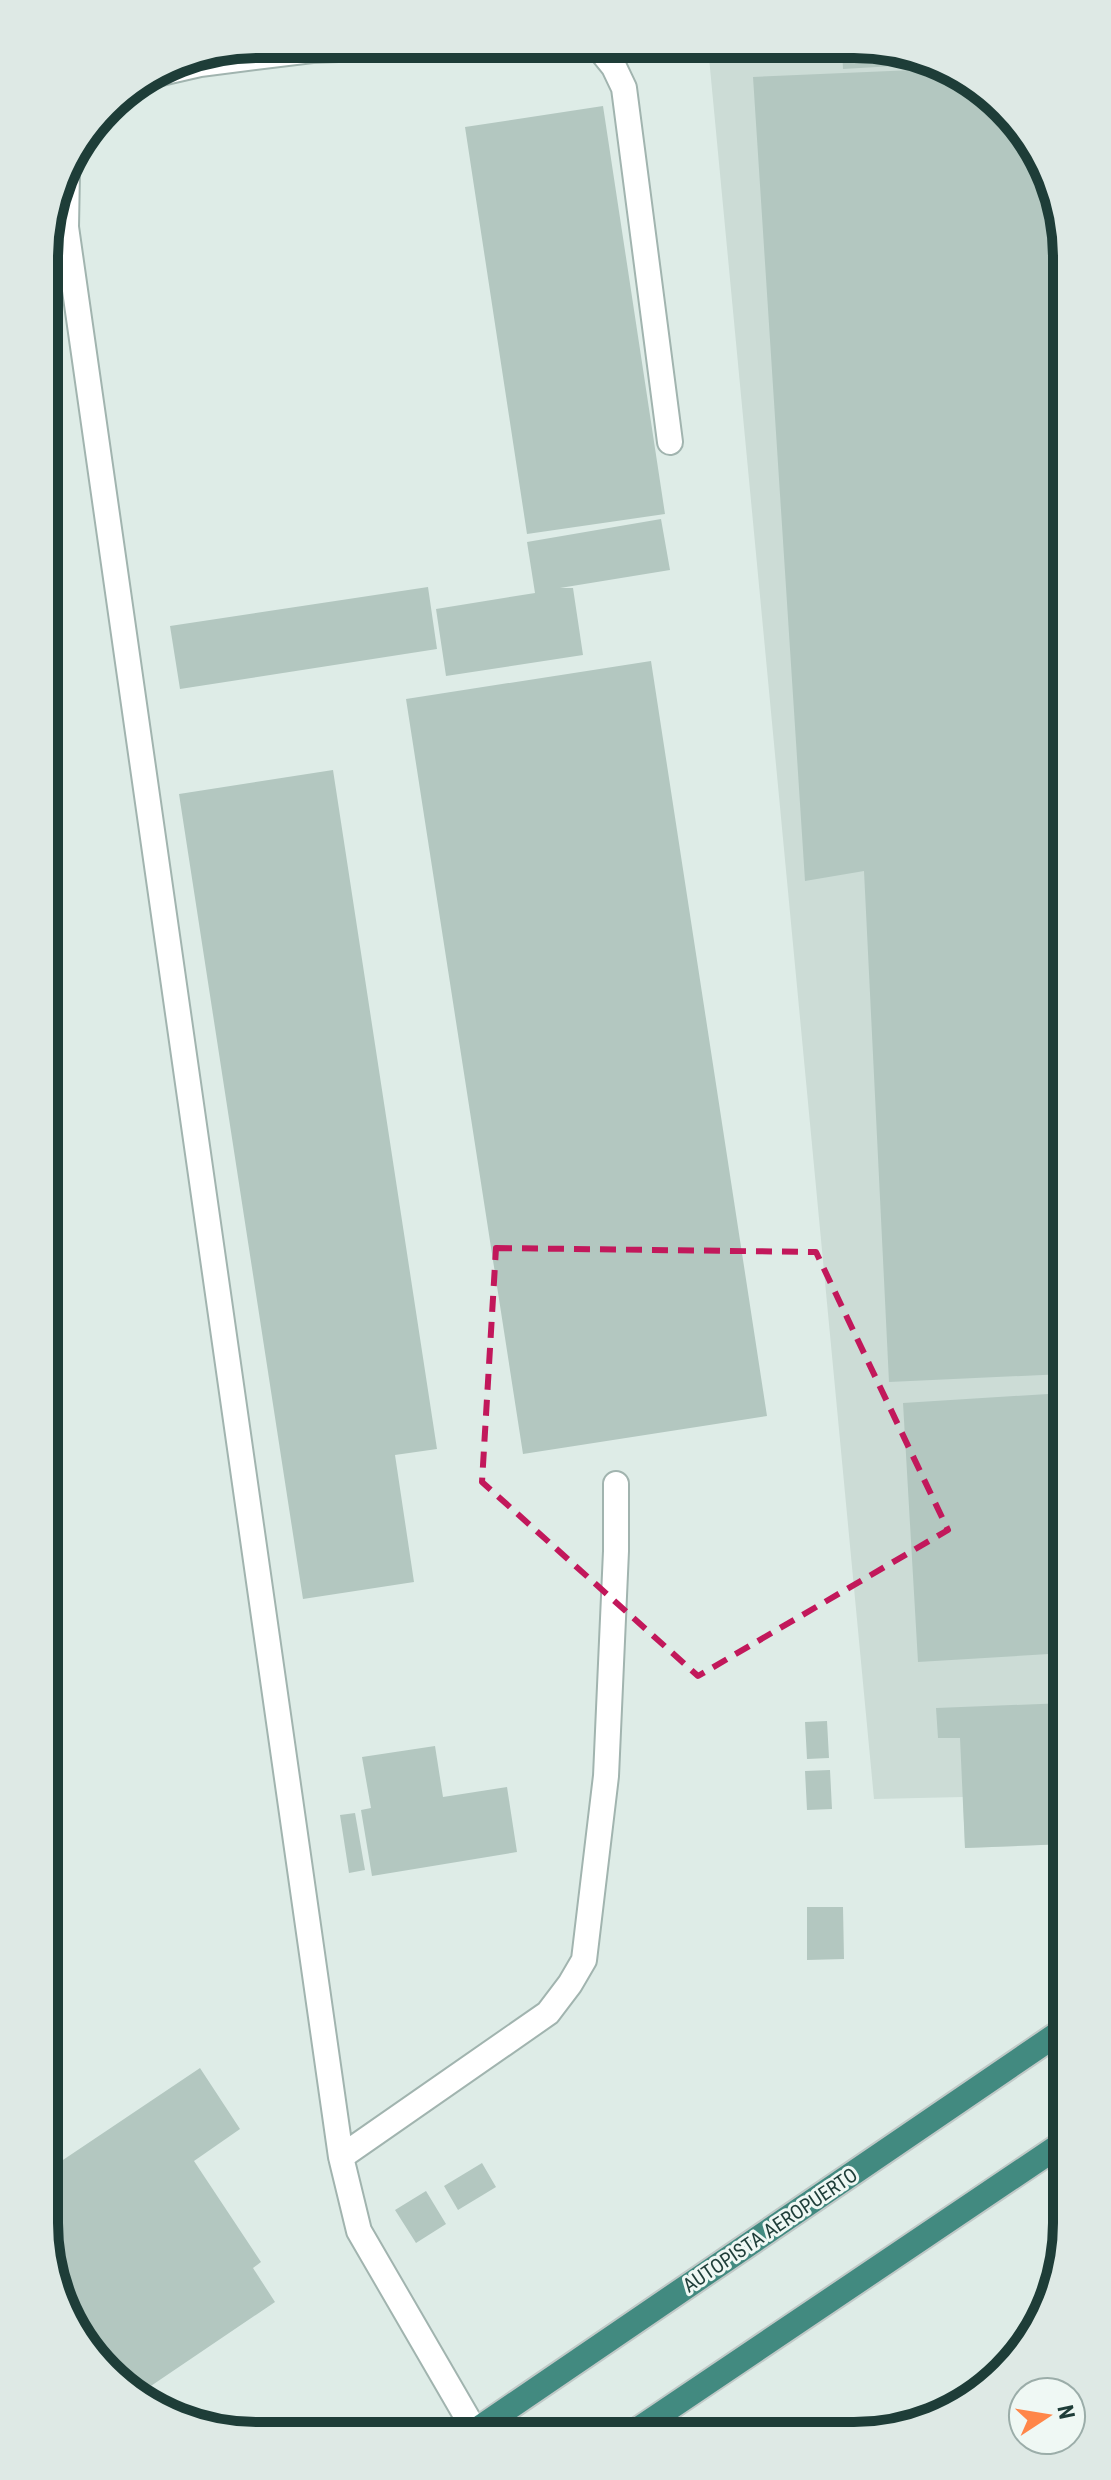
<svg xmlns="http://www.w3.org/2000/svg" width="1111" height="2480" font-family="'Roboto Condensed',sans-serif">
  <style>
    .built { fill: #ccdcd6 }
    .building { fill: #b3c7c0 }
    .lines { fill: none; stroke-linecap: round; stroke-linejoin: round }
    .service-casing { stroke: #a1b4af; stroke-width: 28 }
    .trunk-casing { stroke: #c0c9c7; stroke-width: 28 }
    .service { stroke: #fff; stroke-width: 24 }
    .trunk { stroke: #428a80; stroke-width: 24 }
    .marked { fill: none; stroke: #c2185b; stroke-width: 6; stroke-dasharray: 16 10; stroke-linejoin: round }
    .labels { text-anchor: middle; stroke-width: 6; stroke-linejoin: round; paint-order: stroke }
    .street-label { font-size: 20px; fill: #1e3d38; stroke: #eff8f4 }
    .rim { fill: none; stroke: #1e3d38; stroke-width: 10 }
  </style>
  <rect width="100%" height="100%" fill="#deece7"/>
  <!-- built -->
  <path class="built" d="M 708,47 L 895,48 L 995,97 L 1060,201 L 1065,1844 L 965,1848 L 963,1797 L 874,1799 Z"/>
  <!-- building -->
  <path class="building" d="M 842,48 L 895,48 L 928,64 L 843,69 Z
    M 937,69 L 995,97 L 1060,201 L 1064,1374 L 889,1382 L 864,871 L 805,881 L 753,77 Z
    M 603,106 L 665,514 L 527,534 L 465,127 Z
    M 661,519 L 670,570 L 560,588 L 573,588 L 583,655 L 446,676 L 436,609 L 535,593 L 527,542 Z
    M 428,587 L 437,649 L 180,689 L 170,626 Z
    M 651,661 L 767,1416 L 523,1454 L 406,699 Z
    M 333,770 L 437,1449 L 395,1455 L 414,1582 L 303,1599 L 179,794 Z
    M 1064,1393 L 1065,1653 L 918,1662 L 903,1403 Z
    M 1065,1703 L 1065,1844 L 965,1848 L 960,1738 L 938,1738 L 936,1708 Z
    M 827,1721 L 829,1758 L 807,1759 L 805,1722 Z
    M 435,1746 L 443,1797 L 507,1787 L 517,1852 L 372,1876 L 361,1810 L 371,1808 L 362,1757 Z
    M 830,1770 L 832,1809 L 807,1810 L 805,1771 Z
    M 355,1813 L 365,1870 L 349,1873 L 340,1815 Z
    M 807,1907 L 843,1907 L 844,1959 L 807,1960 Z
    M 50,1981 L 59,2010 L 50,2013 Z
    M 200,2068 L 240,2129 L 194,2161 L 261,2262 L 253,2268 L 275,2302 L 139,2394 L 116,2383 L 51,2279 L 51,2168 Z
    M 482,2163 L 496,2187 L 458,2210 L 444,2186 Z
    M 426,2191 L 446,2224 L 416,2243 L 395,2210 Z"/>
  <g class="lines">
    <defs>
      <path id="service" d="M 597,46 L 614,67 L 624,88 L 670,442
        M 152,75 L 200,64 L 312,50 L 444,45
        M 75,151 L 67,171 L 66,227 L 341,2157 L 359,2231 L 475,2431
        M 341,2157 L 548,2013 L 570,1984 L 584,1960 L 606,1776 L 616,1551 L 616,1484"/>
      <path id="trunk" d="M 637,2430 L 1066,2141
        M 475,2431 L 1066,2028"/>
    </defs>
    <!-- service casing -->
    <use href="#service" class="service-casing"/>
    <!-- trunk casing -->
    <use href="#trunk" class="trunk-casing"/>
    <!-- service -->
    <use href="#service" class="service"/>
    <!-- trunk -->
    <use href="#trunk" class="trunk"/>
  </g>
  <!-- marked area -->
  <path class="marked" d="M 496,1248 L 816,1252 L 948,1530 L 698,1676 L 482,1482 Z"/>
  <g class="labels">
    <!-- street labels -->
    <g class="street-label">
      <text transform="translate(770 2230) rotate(-34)" y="7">AUTOPISTA AEROPUERTO</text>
    </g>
  </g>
  <!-- crop -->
  <path d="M0 0H1111V2480H0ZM257 58H854A199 199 0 0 1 1053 257V2223A199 199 0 0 1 854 2422H257A199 199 0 0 1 58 2223V257A199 199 0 0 1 257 58Z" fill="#dee9e5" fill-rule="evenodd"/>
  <path class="rim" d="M257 58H854A199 199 0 0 1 1053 257V2223A199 199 0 0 1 854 2422H257A199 199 0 0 1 58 2223V257A199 199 0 0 1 257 58Z"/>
  <!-- north arrow -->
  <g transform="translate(1047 2416) rotate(78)"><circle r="38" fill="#eff8f4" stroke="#9bada9" stroke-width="2"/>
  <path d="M0-6L14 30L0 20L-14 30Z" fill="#ff8649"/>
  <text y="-12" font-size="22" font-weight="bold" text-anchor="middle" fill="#1e3d38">N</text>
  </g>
</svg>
